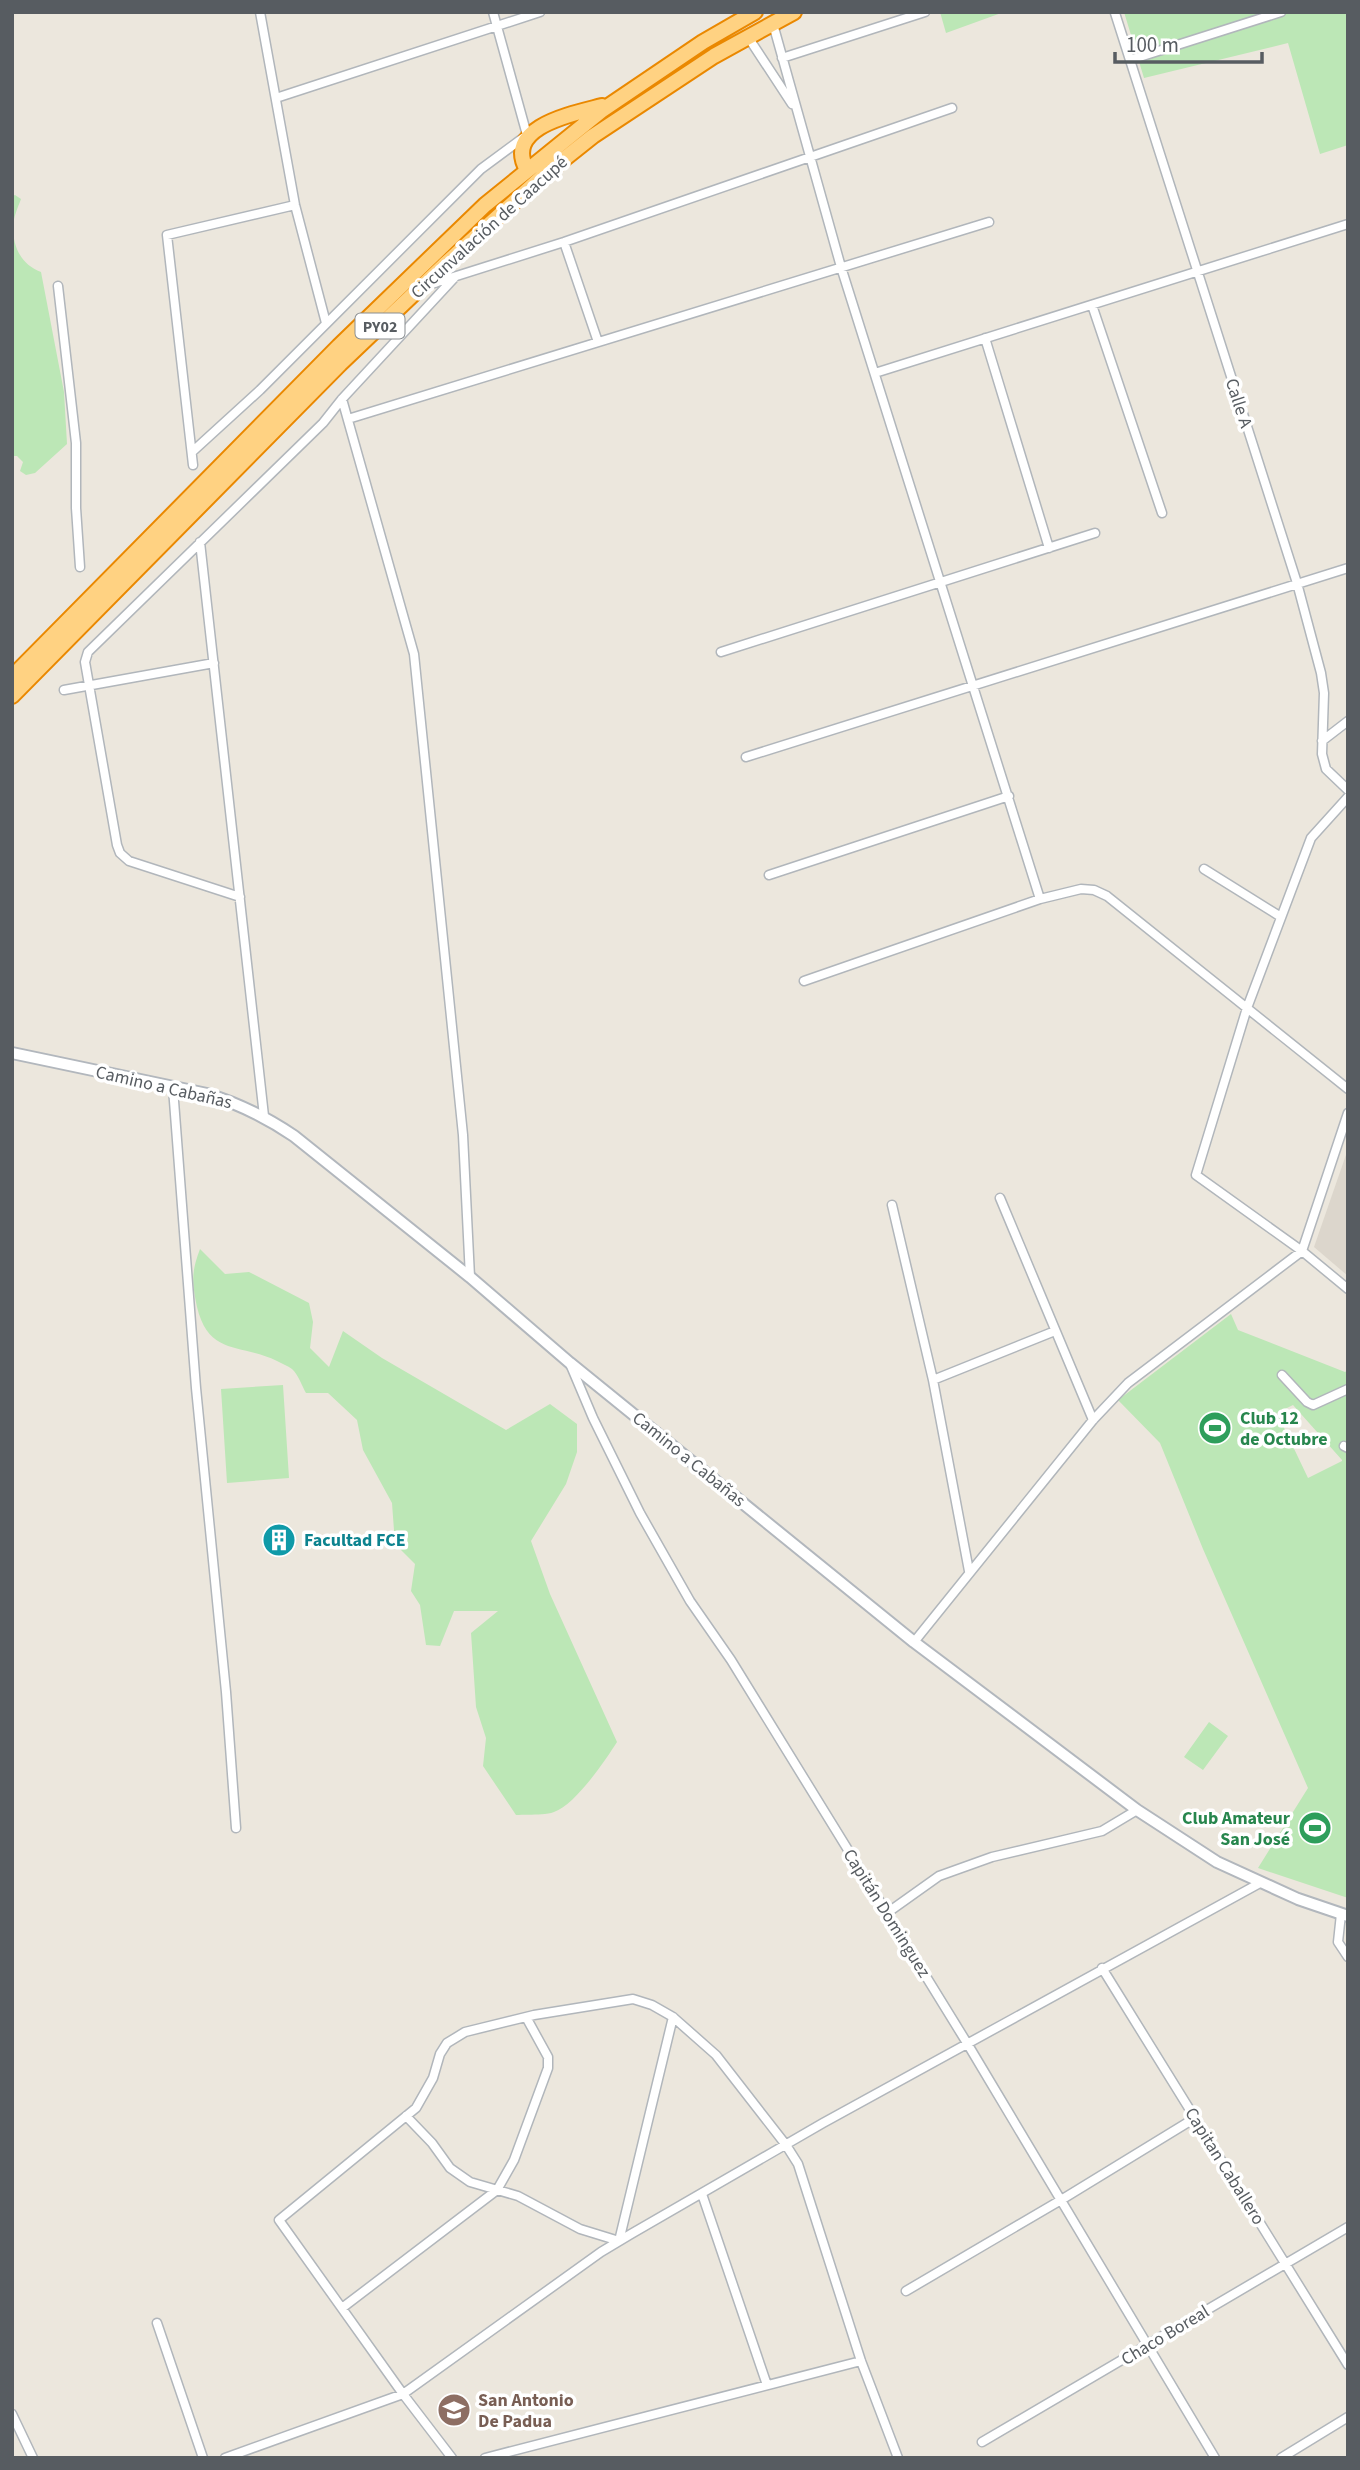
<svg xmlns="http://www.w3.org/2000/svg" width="1360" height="2470" font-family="'Source Sans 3',sans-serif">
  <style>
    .education { fill: #dcd6cc }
    .green { fill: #bce7b6; fill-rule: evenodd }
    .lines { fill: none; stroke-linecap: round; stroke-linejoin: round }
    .street-casing { stroke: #b1b6bb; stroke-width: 11 }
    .secondary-casing { stroke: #b2b7bd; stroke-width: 14 }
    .highway-casing { stroke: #ea8800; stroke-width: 18 }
    .street { stroke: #fff; stroke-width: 8 }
    .secondary { stroke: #fff; stroke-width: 10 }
    .highway { stroke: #ffd282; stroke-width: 14 }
    .labels { text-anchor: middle; stroke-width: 7; stroke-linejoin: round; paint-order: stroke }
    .shield { fill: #fff; stroke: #898d90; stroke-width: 2 }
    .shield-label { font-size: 16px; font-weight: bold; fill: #575c61 }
    .street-label { font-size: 18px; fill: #575c61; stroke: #fff }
    .leisure-label { font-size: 18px; font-weight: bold; fill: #27864d; stroke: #fff; text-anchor: start }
    .culture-label { font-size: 18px; font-weight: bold; fill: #0d838f; stroke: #fff; text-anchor: start }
    .education-label { font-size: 18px; font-weight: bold; fill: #785e54; stroke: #fff; text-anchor: start }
  </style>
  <rect width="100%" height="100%" fill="#ece7dd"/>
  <!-- education -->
  <path class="education" d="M 1348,1149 L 1348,1276 L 1314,1247 Z"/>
  <!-- green -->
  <path class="green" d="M 940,12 L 1004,12 L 946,33 Z
    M 1124,12 L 1348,12 L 1348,145 L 1320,154 L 1288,43 L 1144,78 Z
    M 15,195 L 21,199 C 18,207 13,218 13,227 C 13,248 22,265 41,272 L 64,392 L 67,444 L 35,473 L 26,475 L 20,471 L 23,462 L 17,456 L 12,456 L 12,196 Z
    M 200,1249 L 225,1274 L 249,1272 L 309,1303 L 313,1322 L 310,1348 L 329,1367 L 343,1331 L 382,1358 L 506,1430 L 550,1404 L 577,1424 L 577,1452 L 566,1484 L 531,1541 L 550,1594 L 617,1742 C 605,1761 575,1805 554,1812 C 543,1816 527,1814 516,1815 L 483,1766 L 486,1738 L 476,1707 L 471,1633 L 498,1611 L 454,1611 L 440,1646 L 426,1645 L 420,1605 L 411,1591 L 415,1564 L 395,1544 L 392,1503 L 363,1450 L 357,1420 L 328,1393 L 306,1393 C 302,1386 298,1374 292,1369 C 288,1366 281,1363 277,1361 C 242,1343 209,1357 197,1307 C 192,1282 191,1273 200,1249 Z
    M 1231,1314 L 1238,1330 L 1345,1372 L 1348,1370 L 1348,1898 L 1258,1868 L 1308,1788 L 1203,1549 L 1160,1443 L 1118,1400 ZM 1293,1405 L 1342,1460 L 1342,1461 L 1308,1478 L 1277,1413 Z
    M 283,1385 L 289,1478 L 227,1483 L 221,1389 Z
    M 1209,1722 L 1228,1736 L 1203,1770 L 1184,1757 Z"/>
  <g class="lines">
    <defs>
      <path id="street" d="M 260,12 L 295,205 L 326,323
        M 1115,13 L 1297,583 L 1321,673 L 1324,693 L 1322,754 L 1326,769 L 1348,790
        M 773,24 L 841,267 L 1040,899
        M 748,37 L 792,104
        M 782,58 L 925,12
        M 1130,60 L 1281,12
        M 276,98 L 540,12
        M 564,242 L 598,342
        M 428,285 L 564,242 L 952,108
        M 58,286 L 76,443 L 76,508 L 80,567
        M 1092,305 L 1162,513
        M 985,338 L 1049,548
        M 875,373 L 1348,224
        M 342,399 L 414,654 L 463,1135 L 470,1277
        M 348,419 L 989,222
        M 192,452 L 260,390 L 481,169 L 527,135 L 493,12
        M 193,465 L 167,235 L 295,205
        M 200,542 L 264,1116
        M 721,652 L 1095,533
        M 64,690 L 214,663
        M 1322,741 L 1348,721
        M 746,757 L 1348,568
        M 1348,797 L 1311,838 L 1247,1008 L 1196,1175 L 1302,1251 L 1348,1289
        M 1204,869 L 1281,917
        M 769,875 L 1009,796
        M 240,897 L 129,861 L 120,853 L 117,845 L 85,662 L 88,652 L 323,423 L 342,399 L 455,277
        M 804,981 L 1040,899 L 1081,889 L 1094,890 L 1107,896 L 1348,1089
        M 173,1088 L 196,1388 L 226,1692 L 236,1828
        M 1000,1198 L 1093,1420
        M 892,1205 L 933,1380 L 969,1571
        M 571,1366 L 593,1418 L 640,1513 L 690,1601 L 731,1660 L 967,2043 L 1215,2458
        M 1282,1375 L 1307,1402 L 1313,1405 L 1348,1389
        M 933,1380 L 1055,1331
        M 1344,1446 L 1348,1448
        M 914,1642 L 1093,1420 L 1128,1383 L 1302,1251 L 1348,1113
        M 887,1913 L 939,1876 L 992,1857 L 1102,1831 L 1137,1810
        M 1341,1914 L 1338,1942 L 1348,1957
        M 1102,1968 L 1348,2365
        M 406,2116 L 432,2143 L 450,2168 L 470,2182 L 518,2196 L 580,2229 L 619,2241 L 673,2017
        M 702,2194 L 767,2385
        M 906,2291 L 1061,2200 L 1195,2118
        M 342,2308 L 497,2190 L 514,2160 L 548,2068 L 548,2057 L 526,2017
        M 157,2323 L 203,2458
        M 12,2414 L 33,2458
        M 982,2442 L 1348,2227
        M 225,2458 L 403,2394 L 601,2252 L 631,2234 L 823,2123 L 1260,1883
        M 452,2458 L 403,2394 L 279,2220 L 416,2108 L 433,2078 L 440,2054 L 447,2043 L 465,2032 L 534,2015 L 633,1999 L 652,2005 L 673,2017 L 716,2055 L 786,2145 L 798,2164 L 861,2361 L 898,2458
        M 485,2458 L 861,2361
        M 1281,2458 L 1348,2417"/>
      <path id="secondary" d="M 12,1053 L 207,1094 C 240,1104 266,1117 294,1136 L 470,1277 L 570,1363 L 914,1642 L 1137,1810 L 1217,1862 L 1298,1899 L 1348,1916"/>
      <path id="highway" d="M 527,170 C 503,127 572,114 602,106
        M 12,677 L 339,346 L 485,205 L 601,111 L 703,42 L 755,12
        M 12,696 L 340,364 L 444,265 L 544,175 L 593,136 L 714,56 L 794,12"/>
    </defs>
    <!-- street casing -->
    <use href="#street" class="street-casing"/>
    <!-- secondary casing -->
    <use href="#secondary" class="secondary-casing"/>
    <!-- highway casing -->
    <use href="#highway" class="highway-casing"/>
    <!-- street -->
    <use href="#street" class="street"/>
    <!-- secondary -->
    <use href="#secondary" class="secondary"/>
    <!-- highway -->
    <use href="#highway" class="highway"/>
  </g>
  <!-- icons -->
  <defs>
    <symbol id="stadium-disc" viewBox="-11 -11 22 22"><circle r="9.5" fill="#2e9e5b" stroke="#fff"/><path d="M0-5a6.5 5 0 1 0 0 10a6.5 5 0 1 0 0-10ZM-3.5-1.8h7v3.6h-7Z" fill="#fff"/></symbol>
    <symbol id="building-disc" viewBox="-11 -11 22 22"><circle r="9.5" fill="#0f9aa8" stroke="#fff"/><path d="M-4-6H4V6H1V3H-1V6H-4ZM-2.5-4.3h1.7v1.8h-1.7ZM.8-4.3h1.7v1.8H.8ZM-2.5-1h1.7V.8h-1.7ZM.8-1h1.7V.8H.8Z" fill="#fff"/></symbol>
    <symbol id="school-disc" viewBox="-11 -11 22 22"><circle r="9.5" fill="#8d6e63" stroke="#fff"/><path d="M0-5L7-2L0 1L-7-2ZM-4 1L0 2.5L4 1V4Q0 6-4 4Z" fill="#fff"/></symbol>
  </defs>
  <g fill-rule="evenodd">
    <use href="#stadium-disc" x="1196" y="1409" width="38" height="38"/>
    <use href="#building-disc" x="260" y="1521" width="38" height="38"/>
    <use href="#stadium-disc" x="1296" y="1809" width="38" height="38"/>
    <use href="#school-disc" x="435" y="2391" width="38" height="38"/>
  </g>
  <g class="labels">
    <!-- shield labels -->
    <rect class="shield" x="355.5" y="313.5" width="49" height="25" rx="5"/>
    <g class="shield-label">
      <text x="380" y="332">PY02</text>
    </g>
    <!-- street labels -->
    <g class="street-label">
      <text transform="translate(489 227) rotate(-42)" y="6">Circunvalación de Caacupé</text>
      <text transform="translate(1239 403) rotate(72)" y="6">Calle A</text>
      <text transform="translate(164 1087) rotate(13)" y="6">Camino a Cabañas</text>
      <text transform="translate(689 1459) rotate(39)" y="6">Camino a Cabañas</text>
      <text transform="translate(887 1913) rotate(58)" y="6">Capitán Dominguez</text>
      <text transform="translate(1225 2166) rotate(58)" y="6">Capitan Caballero</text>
      <text transform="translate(1165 2335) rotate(-31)" y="6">Chaco Boreal</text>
    </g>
    <!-- leisure labels -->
    <g class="leisure-label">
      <text x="1240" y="1424">Club 12<tspan x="1240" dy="21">de Octubre</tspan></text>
      <text x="1290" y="1824" text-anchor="end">Club Amateur<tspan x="1290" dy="21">San José</tspan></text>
    </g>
    <!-- culture labels -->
    <g class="culture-label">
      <text x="304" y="1546">Facultad FCE</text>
    </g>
    <!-- education labels -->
    <g class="education-label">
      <text x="478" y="2406">San Antonio<tspan x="478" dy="21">De Padua</tspan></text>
    </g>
  </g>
  <!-- border -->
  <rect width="1360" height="2470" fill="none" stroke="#575c61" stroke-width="28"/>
  <!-- scale -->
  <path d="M1115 52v10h147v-10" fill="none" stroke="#575c61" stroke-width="3.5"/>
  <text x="1126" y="52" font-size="21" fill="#575c61" stroke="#ffffff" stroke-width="5" paint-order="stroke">100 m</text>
</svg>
